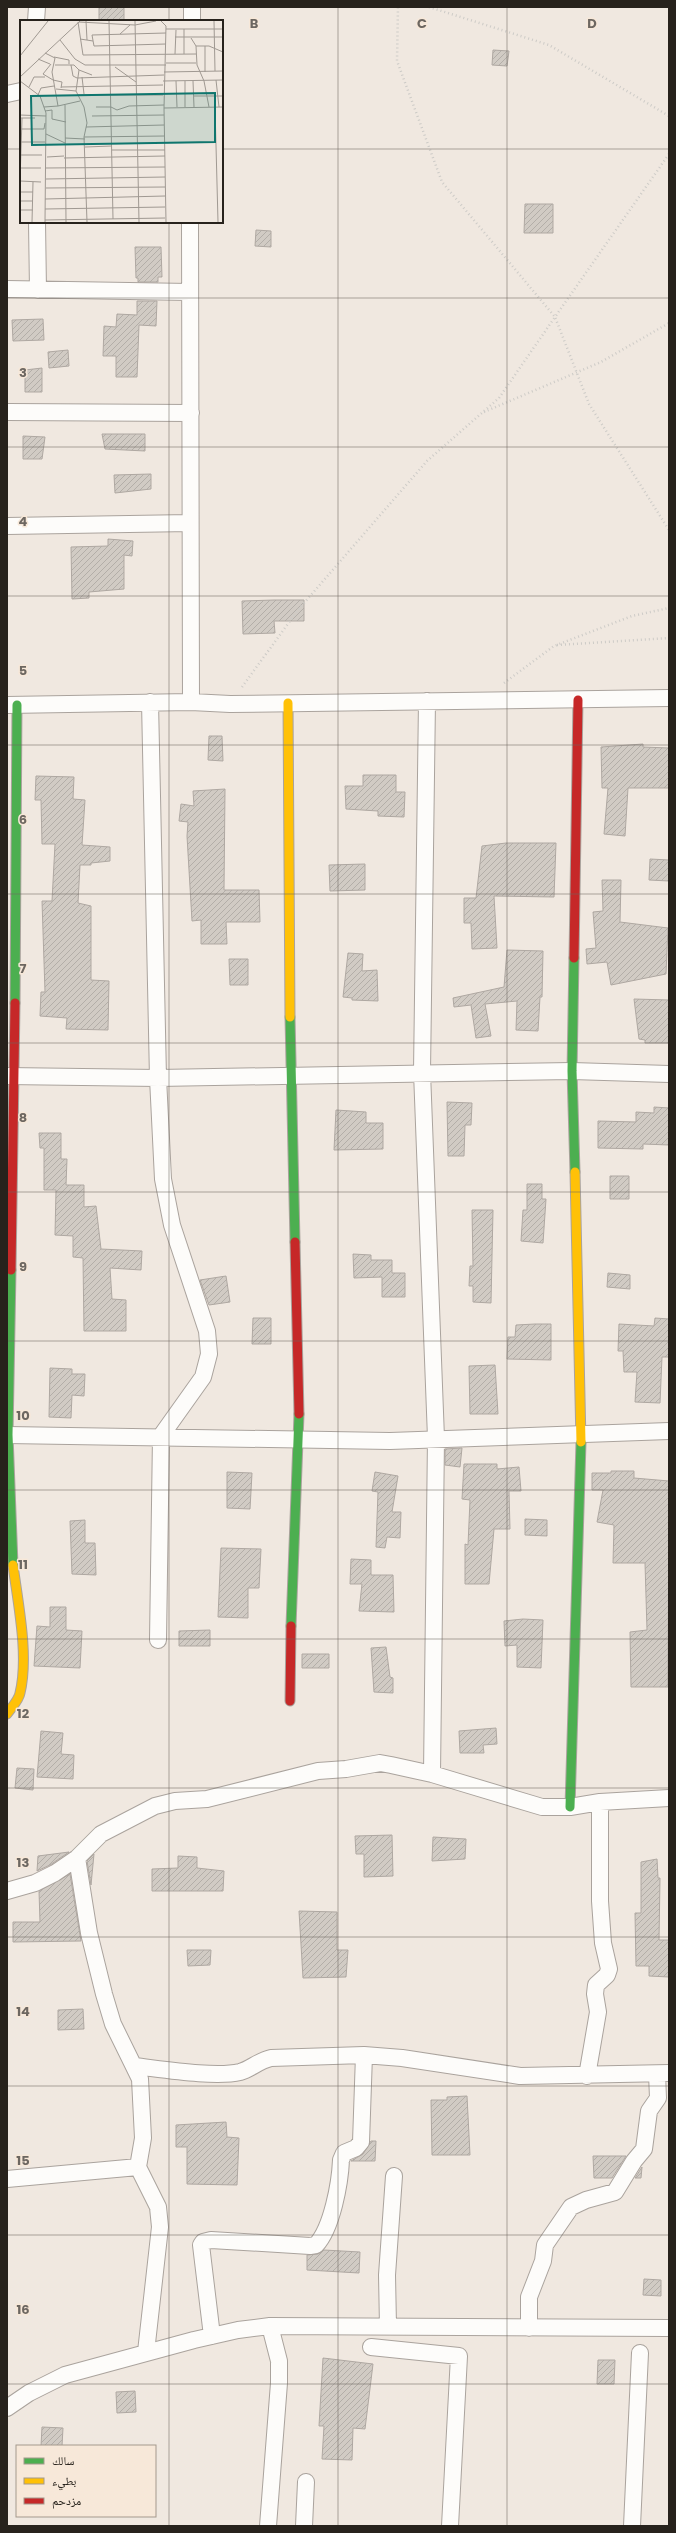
<svg xmlns="http://www.w3.org/2000/svg" width="676" height="2533" font-family="Poppins,'Noto Naskh Arabic',sans-serif">
  <style>
    .building { fill: url(#building-hatch); stroke: #afa8a2 }
    .lines { fill: none; stroke-linecap: round; stroke-linejoin: round }
    .street-casing { stroke: #aaa39d; stroke-width: 18 }
    .fast-casing { stroke: #aaa39d; stroke-width: 11 }
    .slow-casing { stroke: #aaa39d; stroke-width: 11 }
    .jam-casing { stroke: #aaa39d; stroke-width: 11 }
    .path { stroke: #cdcbc7; stroke-width: 2.5; stroke-dasharray: 1 3; stroke-linecap: butt }
    .street { stroke: #fdfcfa; stroke-width: 16 }
    .fast { stroke: #4caf50; stroke-width: 9 }
    .slow { stroke: #ffc107; stroke-width: 9 }
    .jam { stroke: #c62828; stroke-width: 9 }
    .grid { fill: none; stroke: #6d6761; stroke-width: 1; stroke-opacity: 0.55 }
    .inset-road { fill: none; stroke: #a09992; stroke-width: 1 }
    .view { fill: #0f766e; fill-opacity: 0.15; stroke: #0f766e; stroke-width: 2 }
    .inset-edge { fill: none; stroke: #27221c; stroke-width: 2 }
    .grid-label { font-size: 13px; text-anchor: middle; font-weight: bold; fill: #6d6761; stroke: #f7e8d9; stroke-width: 3; stroke-linejoin: round; paint-order: stroke }
  </style>
  <defs>
    <pattern id="building-hatch" width="6" height="6" patternUnits="userSpaceOnUse"><rect width="6" height="6" fill="#d1cbc4"/><path d="M-1 1l2-2M0 6l6-6M5 7l2-2" fill="none" stroke="#b3aea8"/></pattern>
  </defs>
  <rect width="100%" height="100%" fill="#f0e8e0"/>
  <!-- building -->
  <path class="building" d="M 99,7 L 124,7 L 124,21 L 99,21 Z
    M 493,50 L 509,51 L 507,66 L 492,65 Z
    M 525,204 L 553,204 L 553,233 L 524,233 Z
    M 256,230 L 271,231 L 271,247 L 255,246 Z
    M 135,247 L 161,247 L 162,277 L 158,277 L 158,282 L 138,282 L 138,278 L 136,278 Z
    M 137,301 L 157,301 L 156,326 L 139,325 L 137,377 L 116,377 L 116,356 L 103,356 L 104,326 L 116,327 L 117,314 L 137,315 Z
    M 43,319 L 44,340 L 13,341 L 12,320 Z
    M 68,350 L 69,366 L 49,368 L 48,352 Z
    M 42,368 L 42,392 L 25,392 L 25,370 Z
    M 102,434 L 145,434 L 145,451 L 105,449 Z
    M 23,436 L 45,437 L 42,459 L 23,459 Z
    M 151,474 L 151,489 L 115,493 L 114,475 Z
    M 108,539 L 133,541 L 132,556 L 124,555 L 124,589 L 89,592 L 89,598 L 72,599 L 71,547 L 108,546 Z
    M 274,600 L 304,600 L 304,621 L 274,621 L 275,633 L 243,634 L 242,601 Z
    M 209,736 L 222,736 L 223,761 L 208,760 Z
    M 643,744 L 643,747 L 669,748 L 669,788 L 628,788 L 625,836 L 604,834 L 608,788 L 602,788 L 601,747 Z
    M 363,775 L 396,775 L 396,792 L 405,792 L 404,817 L 378,816 L 378,811 L 346,809 L 345,786 L 363,786 Z
    M 36,776 L 74,777 L 73,799 L 85,800 L 82,845 L 110,847 L 110,861 L 91,863 L 91,865 L 80,865 L 78,903 L 91,906 L 91,980 L 109,981 L 108,1030 L 66,1029 L 67,1018 L 40,1016 L 41,992 L 45,992 L 42,901 L 52,901 L 55,844 L 42,844 L 41,800 L 35,800 Z
    M 225,789 L 224,890 L 259,890 L 260,922 L 226,922 L 227,944 L 201,944 L 201,920 L 192,921 L 187,836 L 188,822 L 179,821 L 181,804 L 194,806 L 193,791 Z
    M 506,843 L 556,843 L 554,897 L 494,896 L 497,948 L 472,949 L 471,923 L 464,923 L 464,898 L 476,898 L 482,846 Z
    M 650,859 L 669,860 L 669,881 L 649,880 Z
    M 365,864 L 365,890 L 330,891 L 329,865 Z
    M 602,880 L 621,880 L 620,922 L 668,928 L 666,974 L 611,985 L 607,962 L 587,964 L 586,949 L 596,948 L 593,912 L 603,911 Z
    M 507,950 L 543,951 L 542,997 L 540,997 L 538,1031 L 516,1030 L 517,1001 L 485,1004 L 491,1036 L 476,1038 L 471,1005 L 454,1007 L 453,998 L 504,987 Z
    M 348,953 L 363,954 L 362,971 L 377,970 L 378,1001 L 352,1000 L 352,998 L 343,997 Z
    M 229,959 L 248,959 L 248,985 L 230,985 Z
    M 634,999 L 669,1000 L 669,1043 L 645,1043 L 645,1040 L 639,1039 Z
    M 447,1102 L 472,1103 L 471,1125 L 465,1125 L 464,1156 L 448,1156 Z
    M 654,1107 L 669,1108 L 669,1145 L 643,1144 L 643,1149 L 598,1148 L 598,1121 L 636,1122 L 636,1112 L 654,1113 Z
    M 336,1110 L 366,1112 L 366,1123 L 383,1123 L 383,1149 L 334,1150 Z
    M 39,1133 L 61,1133 L 61,1159 L 67,1159 L 66,1185 L 84,1185 L 84,1207 L 96,1206 L 101,1249 L 142,1251 L 141,1270 L 110,1268 L 112,1299 L 126,1300 L 126,1331 L 84,1331 L 83,1258 L 73,1257 L 73,1236 L 55,1235 L 56,1190 L 44,1190 L 44,1148 L 40,1148 Z
    M 610,1176 L 629,1176 L 629,1199 L 610,1199 Z
    M 527,1184 L 542,1184 L 542,1199 L 546,1199 L 543,1243 L 521,1241 L 523,1210 L 527,1210 Z
    M 472,1210 L 493,1210 L 491,1303 L 473,1302 L 473,1286 L 469,1286 L 470,1266 L 473,1266 Z
    M 353,1254 L 371,1255 L 371,1260 L 392,1260 L 392,1273 L 405,1273 L 405,1297 L 382,1297 L 382,1277 L 354,1278 Z
    M 608,1273 L 630,1275 L 630,1289 L 607,1287 Z
    M 226,1276 L 230,1302 L 209,1305 L 200,1280 Z
    M 253,1318 L 271,1318 L 271,1344 L 252,1344 Z
    M 655,1318 L 669,1319 L 669,1357 L 662,1357 L 660,1403 L 635,1402 L 637,1372 L 624,1372 L 623,1351 L 618,1351 L 619,1324 L 654,1326 Z
    M 535,1324 L 551,1324 L 551,1360 L 507,1359 L 508,1337 L 515,1337 L 516,1325 Z
    M 495,1365 L 498,1414 L 470,1414 L 469,1366 Z
    M 50,1368 L 72,1369 L 72,1374 L 85,1374 L 84,1396 L 72,1395 L 71,1418 L 49,1417 Z
    M 462,1448 L 460,1467 L 445,1465 L 445,1449 Z
    M 464,1464 L 497,1464 L 497,1469 L 519,1467 L 521,1491 L 509,1491 L 510,1529 L 494,1529 L 489,1584 L 465,1584 L 465,1544 L 468,1545 L 470,1500 L 462,1499 Z
    M 611,1471 L 634,1471 L 634,1478 L 669,1481 L 668,1687 L 631,1687 L 630,1632 L 647,1630 L 645,1563 L 613,1563 L 614,1525 L 597,1522 L 603,1490 L 592,1490 L 592,1473 L 611,1473 Z
    M 227,1472 L 252,1473 L 250,1509 L 227,1508 Z
    M 375,1472 L 398,1476 L 392,1512 L 401,1512 L 400,1538 L 387,1537 L 385,1548 L 376,1547 L 378,1492 L 372,1491 Z
    M 525,1519 L 547,1520 L 547,1536 L 525,1535 Z
    M 85,1520 L 85,1543 L 95,1543 L 96,1575 L 72,1574 L 70,1521 Z
    M 221,1548 L 261,1549 L 259,1588 L 248,1588 L 248,1618 L 218,1617 Z
    M 351,1559 L 371,1560 L 371,1575 L 393,1575 L 394,1612 L 359,1611 L 362,1584 L 350,1584 Z
    M 50,1607 L 66,1607 L 66,1630 L 82,1631 L 80,1668 L 34,1666 L 37,1626 L 50,1627 Z
    M 523,1619 L 543,1620 L 541,1668 L 517,1667 L 517,1645 L 505,1646 L 504,1621 Z
    M 210,1630 L 210,1646 L 179,1646 L 179,1631 Z
    M 386,1647 L 390,1677 L 393,1678 L 393,1693 L 374,1692 L 371,1648 Z
    M 302,1654 L 329,1654 L 329,1668 L 302,1668 Z
    M 496,1728 L 497,1744 L 483,1745 L 484,1753 L 460,1753 L 459,1731 Z
    M 41,1731 L 63,1733 L 61,1754 L 74,1755 L 73,1779 L 37,1777 Z
    M 17,1768 L 34,1769 L 33,1790 L 15,1788 Z
    M 392,1835 L 393,1876 L 364,1877 L 364,1854 L 356,1854 L 355,1836 Z
    M 433,1837 L 466,1839 L 465,1859 L 432,1861 Z
    M 69,1852 L 50,1865 L 37,1871 L 38,1856 Z
    M 94,1854 L 91,1885 L 87,1861 Z
    M 178,1856 L 197,1857 L 197,1868 L 224,1871 L 223,1891 L 152,1891 L 152,1869 L 178,1868 Z
    M 657,1859 L 658,1878 L 660,1878 L 659,1940 L 669,1940 L 669,1977 L 649,1976 L 649,1966 L 636,1966 L 635,1913 L 641,1913 L 641,1862 Z
    M 70,1874 L 81,1941 L 13,1942 L 13,1922 L 40,1922 L 39,1891 Z
    M 299,1911 L 337,1912 L 337,1950 L 348,1950 L 346,1977 L 303,1978 Z
    M 187,1950 L 211,1950 L 210,1965 L 188,1966 Z
    M 83,2009 L 84,2029 L 58,2030 L 58,2010 Z
    M 467,2096 L 470,2155 L 432,2155 L 431,2100 L 447,2100 L 447,2097 Z
    M 226,2122 L 227,2137 L 239,2138 L 237,2185 L 187,2184 L 187,2147 L 176,2147 L 176,2125 Z
    M 371,2141 L 376,2141 L 375,2161 L 351,2161 L 363,2154 Z
    M 593,2156 L 626,2156 L 612,2178 L 594,2178 Z
    M 642,2167 L 641,2178 L 635,2178 Z
    M 324,2250 L 360,2252 L 359,2273 L 307,2270 L 307,2255 L 318,2254 Z
    M 644,2279 L 661,2280 L 661,2296 L 643,2295 Z
    M 323,2358 L 373,2364 L 365,2429 L 353,2428 L 352,2460 L 322,2459 L 324,2426 L 319,2426 Z
    M 598,2360 L 615,2360 L 614,2384 L 597,2384 Z
    M 135,2391 L 136,2412 L 117,2413 L 116,2392 Z
    M 42,2427 L 63,2428 L 62,2446 L 41,2446 Z"/>
  <g class="lines">
    <defs>
      <path id="street" d="M 36,21 L 37,7
        M 192,21 L 192,7
        M 7,94 L 21,91
        M 37,222 L 38,290
        M 190,222 L 191,702 L 230,704 L 669,698
        M 7,289 L 190,292
        M 7,412 L 191,413
        M 7,526 L 190,523
        M 427,701 L 422,1072 L 436,1438 L 432,1774
        M 150,702 L 158,1078 L 163,1179 L 172,1225 L 207,1331 L 209,1354 L 203,1377 L 161,1436 L 158,1640
        M 7,705 L 191,702
        M 7,1076 L 158,1078 L 572,1071 L 669,1074
        M 7,1435 L 390,1441 L 669,1431
        M 7,1891 L 35,1883 L 55,1873 L 77,1858 L 101,1834 L 155,1806 L 175,1801 L 207,1799 L 318,1771 L 346,1769 L 380,1763 L 391,1765 L 432,1774 L 542,1807 L 570,1807 L 600,1802 L 669,1798
        M 134,2066 C 161,2069 215,2078 240,2072 C 251,2069 258,2061 271,2058 L 364,2055 L 402,2058 L 520,2076 L 669,2073
        M 587,2076 L 598,2012 L 595,1994 L 596,1985 L 607,1975 L 609,1969 L 603,1943 L 600,1901 L 600,1802
        M 138,2167 L 158,2207 L 160,2227 L 146,2352
        M 7,2179 L 138,2167 L 143,2138 L 140,2079 L 113,2024 L 104,1994 L 89,1933 L 77,1858
        M 388,2326 L 387,2275 L 394,2176
        M 529,2328 L 529,2297 L 543,2261 L 545,2245 L 571,2207 L 586,2200 L 615,2192 L 634,2161 L 644,2149 L 649,2111 L 658,2098 L 657,2074
        M 212,2336 L 201,2245 L 203,2242 L 211,2240 L 310,2246 L 316,2245 C 332,2228 340,2183 341,2160 L 344,2153 L 356,2148 L 361,2142 L 364,2055
        M 371,2347 L 459,2356 L 450,2526
        M 7,2408 L 29,2393 L 65,2375 L 194,2340 L 238,2330 L 270,2326 L 669,2328
        M 268,2526 L 279,2383 L 279,2361 L 270,2326
        M 304,2526 L 306,2482
        M 632,2526 L 640,2353"/>
      <path id="fast" d="M 574,958 L 572,1071 L 575,1172
        M 15,1003 L 17,705
        M 290,1017 L 295,1242
        M 11,1270 L 8,1435 L 13,1565
        M 291,1626 L 299,1414
        M 570,1807 L 581,1442"/>
      <path id="slow" d="M 288,703 L 290,1017
        M 575,1172 L 581,1442
        M 7,1714 C 11,1708 19,1700 20,1693 C 29,1655 18,1604 13,1565"/>
      <path id="jam" d="M 574,958 L 578,700
        M 295,1242 L 299,1414
        M 11,1270 L 15,1003
        M 290,1701 L 291,1626"/>
    </defs>
    <!-- street casing -->
    <use href="#street" class="street-casing"/>
    <!-- fast casing -->
    <use href="#fast" class="fast-casing"/>
    <!-- slow casing -->
    <use href="#slow" class="slow-casing"/>
    <!-- jam casing -->
    <use href="#jam" class="jam-casing"/>
    <!-- path -->
    <path class="path" d="M 429,7 L 549,45 L 669,116
      M 669,154 L 555,317 L 589,404 L 669,530
      M 484,412 L 601,362 L 669,323
      M 557,645 L 669,638
      M 504,683 L 554,646 L 632,616 L 669,608
      M 242,687 L 298,610 L 427,461 L 499,398 L 555,317 L 442,182 L 397,61 L 398,7"/>
    <!-- street -->
    <use href="#street" class="street"/>
    <!-- fast -->
    <use href="#fast" class="fast"/>
    <!-- slow -->
    <use href="#slow" class="slow"/>
    <!-- jam -->
    <use href="#jam" class="jam"/>
  </g>
  <!-- grid -->
  <path class="grid" d="M 169,7 L 169,21M 338,7 L 338,2526M 507,7 L 507,2526M 7,149 L 21,149M 222,149 L 669,149M 169,222 L 169,2526M 7,298 L 669,298M 7,447 L 669,447M 7,596 L 669,596M 7,745 L 669,745M 7,894 L 669,894M 7,1043 L 669,1043M 7,1192 L 669,1192M 7,1341 L 669,1341M 7,1490 L 669,1490M 7,1639 L 669,1639M 7,1788 L 669,1788M 7,1937 L 669,1937M 7,2086 L 669,2086M 7,2235 L 669,2235M 7,2384 L 669,2384"/>
  <!-- overview -->
  <g transform="translate(20 20)">
    <rect width="203" height="203" fill="#f0e8e0"/>
    <path class="inset-road" d="M 66,1 L 67,20M 89,1 L 93,199M 115,1 L 119,202M 141,1 L 146,6 L 144,88M 194,1 L 195,51M 58,2 L 63,35 L 176,34M 59,2 L 115,5 L 136,1M 146,9 L 203,9M 164,9 L 164,34M 146,13 L 72,15 L 74,26 L 146,24M 100,14 L 110,5M 155,17 L 203,17M 171,18 L 176,26 L 177,45 L 184,61 L 189,87M 60,19 L 73,21M 40,20 L 55,39 L 65,45 L 146,45M 176,26 L 189,26 L 203,32M 185,26 L 185,52M 25,33 L 35,38 L 32,52 L 38,86 L 60,81M 155,34 L 156,10M 0,36 L 28,1M 34,37 L 49,40 L 49,44M 18,39 L 30,44M 146,43 L 176,43M 31,44 L 23,54 L 33,60M 35,45 L 54,45 L 59,50 L 56,71 L 64,87 L 67,103 L 64,117 L 67,202M 51,45 L 53,56 L 57,58 L 144,55M 95,47 L 116,62M 59,50 L 72,55M 144,52 L 203,51M 0,57 L 60,1M 62,57 L 64,74M 33,60 L 42,62 L 41,68M 196,60 L 199,87M 0,61 L 20,76 L 26,93 L 25,202M 143,61 L 203,60M 156,61 L 157,87M 165,61 L 165,87M 173,61 L 174,87M 9,67 L 14,57 L 25,57M 41,67 L 143,65M 36,69 L 56,71M 18,75 L 21,68 L 34,66M 57,75 L 143,75M 174,76 L 203,76M 45,85 L 46,202M 24,87 L 38,86M 76,87 L 91,87 L 97,90 L 109,86 L 144,85M 195,87 L 198,202M 25,91 L 32,90 L 32,99 L 46,102M 0,95 L 26,96M 72,96 L 144,95M 0,98 L 15,98M 66,107 L 144,105M 1,109 L 24,109 L 25,103M 26,114 L 45,123M 64,117 L 145,116M 45,118 L 65,119M 1,122 L 25,122M 65,127 L 92,126M 92,130 L 145,130M 1,135 L 22,135M 27,137 L 44,136M 44,138 L 145,136M 1,148 L 21,148M 26,148 L 145,147M 26,159 L 145,157M 0,161 L 2,98M 0,161 L 21,162M 26,168 L 145,167M 0,172 L 13,172M 25,179 L 145,176M 0,181 L 13,181M 25,189 L 145,187M 0,190 L 13,190M 25,200 L 145,198M 12,202 L 13,162M 146,202 L 144,88 L 203,87"/>
    <path class="view" d="M 195,73 L 195,122 L 12,125 L 11,76 Z"/>
    <rect width="203" height="203" class="inset-edge"/>
  </g>
  <g class="grid-label">
    <text x="254" y="28">B</text>
    <text x="422" y="28">C</text>
    <text x="592" y="28">D</text>
    <text x="23" y="377">3</text>
    <text x="23" y="526">4</text>
    <text x="23" y="675">5</text>
    <text x="23" y="824">6</text>
    <text x="23" y="973">7</text>
    <text x="23" y="1122">8</text>
    <text x="23" y="1271">9</text>
    <text x="23" y="1420">10</text>
    <text x="23" y="1569">11</text>
    <text x="23" y="1718">12</text>
    <text x="23" y="1867">13</text>
    <text x="23" y="2016">14</text>
    <text x="23" y="2165">15</text>
    <text x="23" y="2314">16</text>
  </g>
  <!-- border -->
  <rect width="676" height="2533" fill="none" stroke="#27221c" stroke-width="16"/>
  <!-- legend -->
  <rect x="16" y="2445" width="140" height="72" fill="#f7e8d9" stroke="#a4998d"/>
  <rect x="24" y="2458" width="20" height="6" fill="#4caf50" stroke="#a4998d"/>
  <text x="52" y="2465" font-size="12" fill="#27221c">سالك</text>
  <rect x="24" y="2478" width="20" height="6" fill="#ffc107" stroke="#a4998d"/>
  <text x="52" y="2485" font-size="12" fill="#27221c">بطيء</text>
  <rect x="24" y="2498" width="20" height="6" fill="#c62828" stroke="#a4998d"/>
  <text x="52" y="2505" font-size="12" fill="#27221c">مزدحم</text>
</svg>
